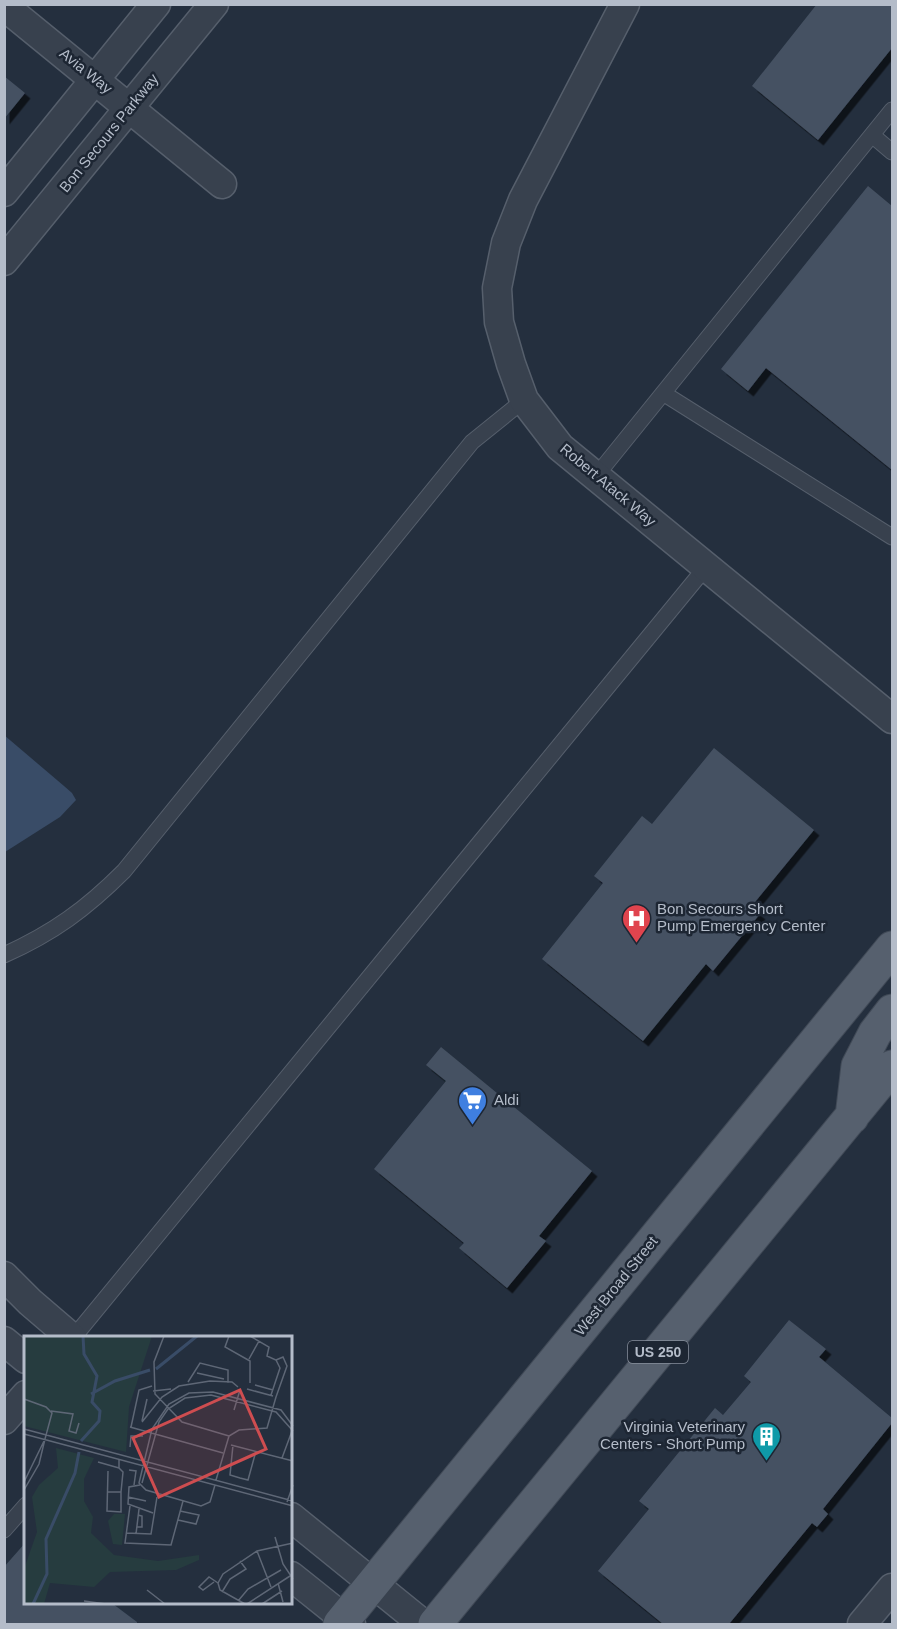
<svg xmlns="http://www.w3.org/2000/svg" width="897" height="1629" font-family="Arial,sans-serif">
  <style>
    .water { fill: #394c67 }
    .building { fill: #455162; filter: url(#shadow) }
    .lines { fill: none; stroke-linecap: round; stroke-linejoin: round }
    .service-casing { stroke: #565f6c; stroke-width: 17 }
    .minor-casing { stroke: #565f6c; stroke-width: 31 }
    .primary-casing { stroke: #414a57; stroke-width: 35 }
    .service { stroke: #38414e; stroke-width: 15 }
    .minor { stroke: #38414e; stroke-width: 28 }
    .primary { stroke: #56606e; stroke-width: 33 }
    .labels { text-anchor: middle; stroke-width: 5; stroke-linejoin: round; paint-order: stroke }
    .shield { fill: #1d2633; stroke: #878f9c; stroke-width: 1.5 }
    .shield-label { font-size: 14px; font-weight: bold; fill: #b4bcc9 }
    .street-label { font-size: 15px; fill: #b4bcc9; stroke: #1d2633 }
    .poi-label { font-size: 15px; fill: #b4bcc9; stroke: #1d2633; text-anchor: start }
    .inset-river { fill: none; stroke: #394c67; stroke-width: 3 }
    .inset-road { fill: none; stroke: #5e6776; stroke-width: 1.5 }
    .view { fill: #ce4d50; fill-opacity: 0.15; stroke: #ce4d50; stroke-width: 3 }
    .inset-edge { fill: none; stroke: #b4bcc9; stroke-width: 3 }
  </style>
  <defs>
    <filter id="shadow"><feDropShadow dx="5.5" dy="5.5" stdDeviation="0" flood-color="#0009"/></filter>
  </defs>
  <rect width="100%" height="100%" fill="#242f3e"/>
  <!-- water -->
  <path class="water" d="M 4,735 L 64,786 L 72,793 L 76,800 L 60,817 L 5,852 Z"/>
  <!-- building -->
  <path class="building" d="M 817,4 L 892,4 L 892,48 L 818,140 L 752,86 Z
    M 4,76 L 25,93 L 4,119 Z
    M 868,186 L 892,206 L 892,470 L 766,368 L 748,391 L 721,369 Z
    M 714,748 L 814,830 L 751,907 L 760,914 L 713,971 L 706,964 L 643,1041 L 542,959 L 603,883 L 594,876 L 642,816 L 652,824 Z
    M 441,1047 L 592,1171 L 539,1236 L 546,1241 L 507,1288 L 459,1248 L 464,1243 L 374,1169 L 446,1081 L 426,1065 Z
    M 789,1320 L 826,1349 L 819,1357 L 892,1418 L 892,1423 L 823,1509 L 828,1514 L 817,1527 L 812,1523 L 729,1624 L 663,1624 L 598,1571 L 649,1509 L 639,1501 L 715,1408 L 723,1415 L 751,1382 L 744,1376 Z
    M 26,1542 L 26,1604 L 113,1604 L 137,1622 L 137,1624 L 4,1624 L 4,1567 Z"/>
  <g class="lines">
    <defs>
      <path id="service" d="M 872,135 L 892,152
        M 663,393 L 892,537
        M 596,476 L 892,110
        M 4,955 C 53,933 86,909 124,871 L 472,442 L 524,400
        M 73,1338 L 706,567
        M 4,1530 L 26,1505"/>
      <path id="minor" d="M 625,4 L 523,200 L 506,243 L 497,288 L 499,322 L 511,364 L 524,400 L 560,447 L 892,719
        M 4,6 L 222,184
        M 4,192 L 156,4
        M 4,261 L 214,4
        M 4,1276 L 30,1302 L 72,1338
        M 4,1341 L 26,1359
        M 4,1420 L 26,1395
        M 291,1517 L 423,1624
        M 291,1576 L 351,1624
        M 862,1624 L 892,1588"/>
      <path id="primary" d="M 852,1117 L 858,1066 L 875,1033 L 892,1011
        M 340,1624 L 892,948
        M 435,1624 L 892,1067"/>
    </defs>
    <!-- service casing -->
    <use href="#service" class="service-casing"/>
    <!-- minor casing -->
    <use href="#minor" class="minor-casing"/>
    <!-- primary casing -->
    <use href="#primary" class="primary-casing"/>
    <!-- service -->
    <use href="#service" class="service"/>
    <!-- minor -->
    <use href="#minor" class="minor"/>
    <!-- primary -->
    <use href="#primary" class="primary"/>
  </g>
  <!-- icons -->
  <defs>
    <symbol id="hospital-pin" viewBox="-11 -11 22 30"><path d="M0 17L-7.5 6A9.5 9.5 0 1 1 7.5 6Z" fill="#e0444e" stroke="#1d2633"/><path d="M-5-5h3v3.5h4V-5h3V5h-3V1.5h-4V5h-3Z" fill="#fff"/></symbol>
    <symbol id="supermarket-pin" viewBox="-11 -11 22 30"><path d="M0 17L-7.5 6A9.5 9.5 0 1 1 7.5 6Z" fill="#3f7fe0" stroke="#1d2633"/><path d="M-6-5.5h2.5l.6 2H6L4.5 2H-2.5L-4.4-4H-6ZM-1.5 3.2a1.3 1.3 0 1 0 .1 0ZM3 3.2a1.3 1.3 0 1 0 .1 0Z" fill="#fff"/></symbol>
    <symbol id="building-pin" viewBox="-11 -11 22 30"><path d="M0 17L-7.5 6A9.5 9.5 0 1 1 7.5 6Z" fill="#0f9aa8" stroke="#1d2633"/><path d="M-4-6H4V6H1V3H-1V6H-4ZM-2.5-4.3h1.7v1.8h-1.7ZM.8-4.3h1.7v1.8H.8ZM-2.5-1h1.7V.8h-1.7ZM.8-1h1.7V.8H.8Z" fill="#fff"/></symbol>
  </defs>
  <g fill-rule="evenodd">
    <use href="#hospital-pin" x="620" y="902" width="33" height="45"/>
    <use href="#supermarket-pin" x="456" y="1084" width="33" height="45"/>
    <use href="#building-pin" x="750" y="1420" width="33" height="45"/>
  </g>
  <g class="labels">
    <!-- shield labels -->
    <rect class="shield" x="628" y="1341" width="60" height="22" rx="4.5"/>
    <g class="shield-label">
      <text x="658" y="1357">US 250</text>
    </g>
    <!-- street labels -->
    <g class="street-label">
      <text transform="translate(86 71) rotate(39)" y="5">Avia Way</text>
      <text transform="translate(109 133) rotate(-51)" y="5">Bon Secours Parkway</text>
      <text transform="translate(608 485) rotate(40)" y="5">Robert Atack Way</text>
      <text transform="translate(616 1286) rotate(-51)" y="5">West Broad Street</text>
    </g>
    <!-- poi labels -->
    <g class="poi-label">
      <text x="657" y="914">Bon Secours Short<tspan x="657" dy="17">Pump Emergency Center</tspan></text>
      <text x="494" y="1105">Aldi</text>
      <text x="745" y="1432" text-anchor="end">Virginia Veterinary<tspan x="745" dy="17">Centers - Short Pump</tspan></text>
    </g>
  </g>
  <!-- overview -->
  <g transform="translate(24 1336)">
    <rect width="268" height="268" fill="#242f3e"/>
    <path d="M 0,0 L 128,0 L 105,71 L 102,116 L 0,90 ZM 32,112 L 70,122 L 60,143 L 60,165 L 69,181 L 67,197 L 90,219 L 134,225 L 175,219 L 175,224 L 152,234 L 86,236 L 70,251 L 26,247 L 20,268 L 1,268 L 0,233 L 13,196 L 8,161 L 15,149 L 34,132 ZM 90,178 L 101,178 L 98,209 L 89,208 L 84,185 Z" fill="#263c3f"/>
    <path class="inset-river" d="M 132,33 L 173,0M 67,58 L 91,45 L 126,34M 57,105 L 75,85 L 76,75 L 68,66 L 73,40 L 60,18 L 59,0M 9,268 L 23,238 L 22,203 L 51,137 L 55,116"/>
    <path class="inset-road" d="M 140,0 L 130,26 L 131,58 L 158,86 L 205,100M 205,0 L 201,11 L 226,25 L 226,47M 226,0 L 245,11 L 243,20 L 252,24 L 256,32 L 247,59M 225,23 L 235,5M 173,37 L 200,43M 164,46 L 176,27 L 204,34 L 204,47M 231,49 L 249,54M 223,53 L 249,60M 129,55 L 147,53M 252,61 L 263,30 L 259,21 L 252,24M 0,63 L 22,71 L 28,77 L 21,103 L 0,146M 210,74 L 216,54M 27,75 L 49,78 L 45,95 L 52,97 L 55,87M 118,85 L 123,63M 118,86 L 138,61 L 155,50 L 186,45 L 208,46 L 214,51M 106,91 L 199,117M 107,91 L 115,54 L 128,50M 0,93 L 269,165M 0,98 L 269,170M 207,109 L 269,125M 209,109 L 206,139 L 216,142 L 224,144 L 232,115M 106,111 L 107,100 L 119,100M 258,122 L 268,95M 74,126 L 95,132 L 95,123M 95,132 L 99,136 L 97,156M 105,134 L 112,135 L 110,149M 84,135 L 83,175 L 97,176 L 97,156 L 84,156M 192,144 L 205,100 L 215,94 L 243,92 L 252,61M 118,147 L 135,86 L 144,73 L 161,62 L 187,59 L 252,76 L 269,95M 116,149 L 105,151 L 104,168 L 129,177M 191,149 L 186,166 L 177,170 L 122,154 L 115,147 L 128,93 L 145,68 L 165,57 L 189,56 L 257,74 L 269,90M 0,154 L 15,128 L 21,103M 104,161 L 122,165M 263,166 L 269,149M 106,170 L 101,207 L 147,209 L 159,165M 154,184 L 172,188 L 175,179 L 156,175M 113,191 L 118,191 L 118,180 L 114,179M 102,197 L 127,198 L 133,161M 112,198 L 115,173M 251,201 L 259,228 L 269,243M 233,215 L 247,251M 190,246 L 179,254 L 175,251 L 185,241 L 194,247M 254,247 L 259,266M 123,254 L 141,268M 198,256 L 206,243 L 222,233 L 216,225M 60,265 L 82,268M 214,265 L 224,253 L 257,234M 221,268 L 196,254 L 194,247 L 199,238 L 233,215 L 269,207M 223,268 L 266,240M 238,268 L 258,255"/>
    <path class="view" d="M 216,54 L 242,113 L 135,161 L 109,102 Z"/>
    <rect width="268" height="268" class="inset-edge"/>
  </g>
  <!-- border -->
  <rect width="897" height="1629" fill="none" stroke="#b4bcc9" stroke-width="12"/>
</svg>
